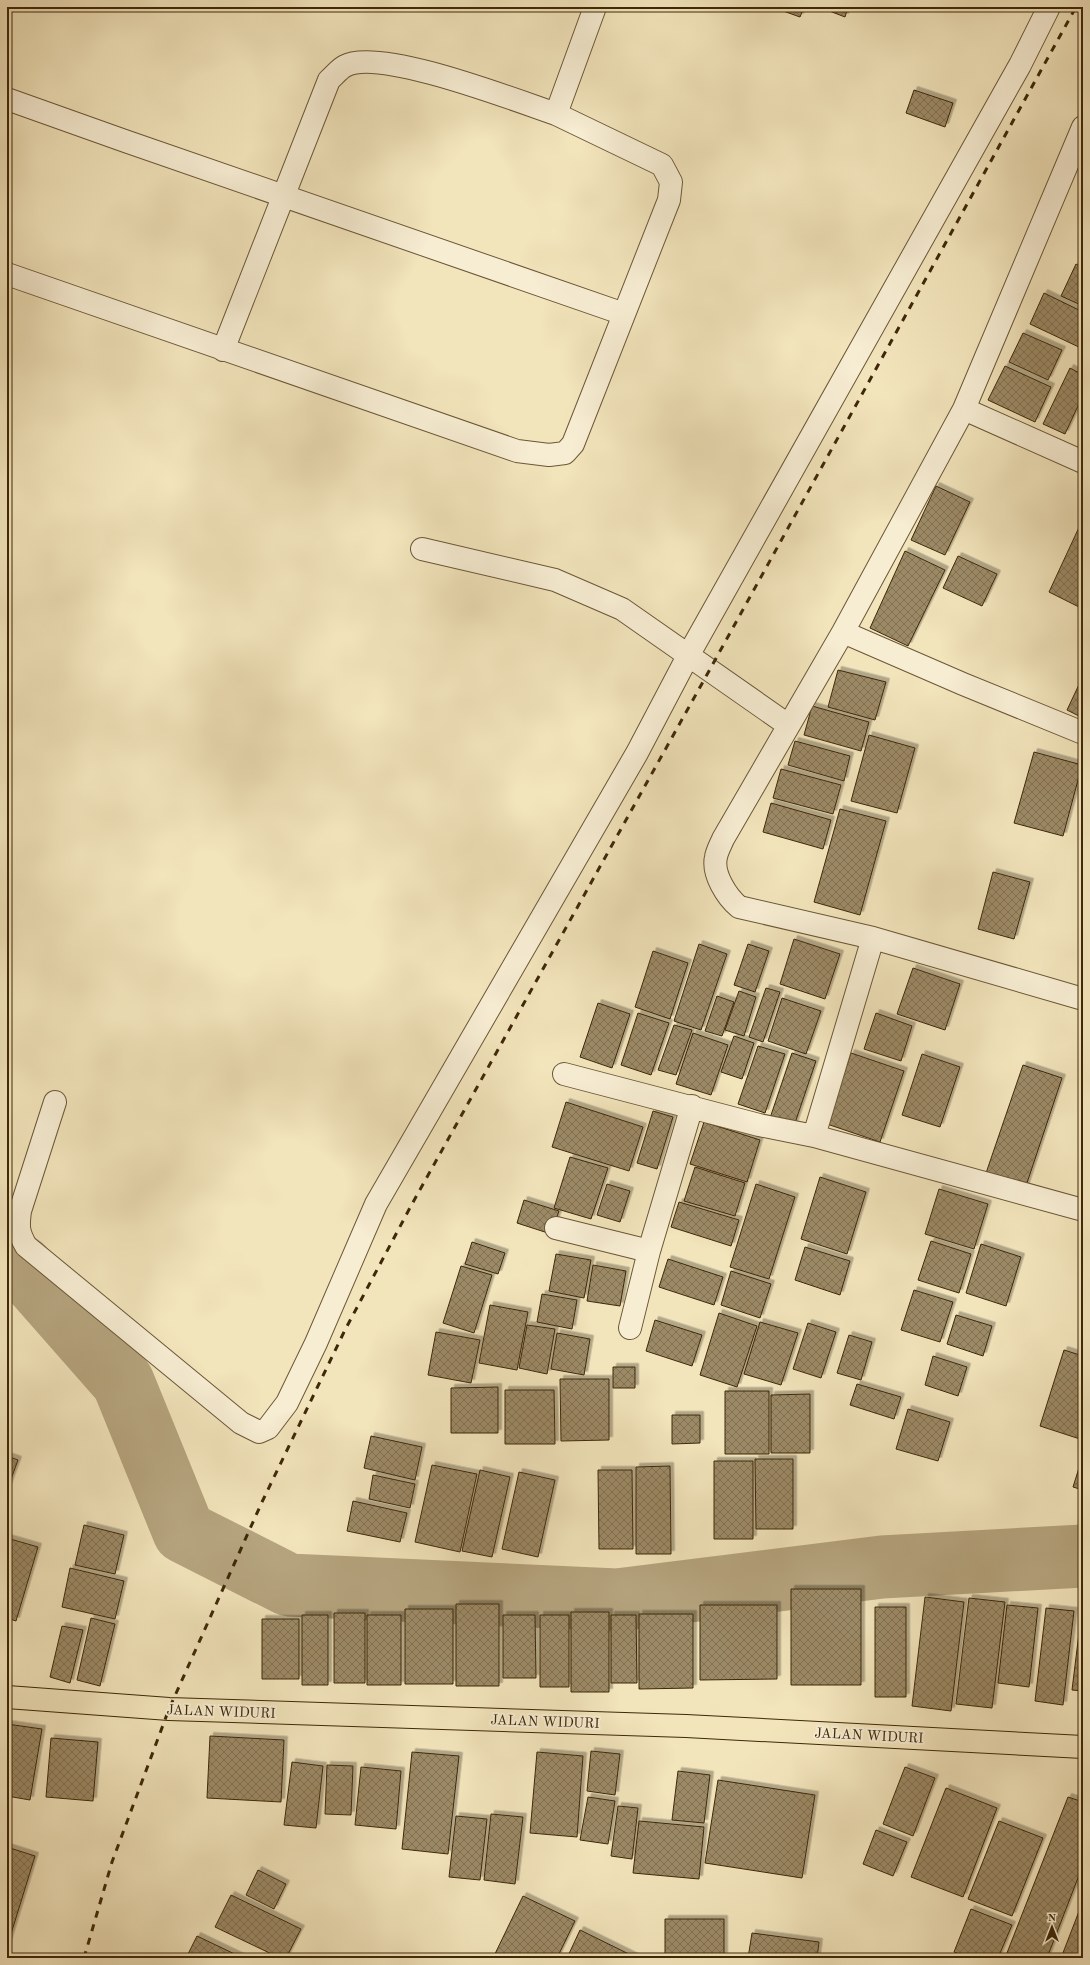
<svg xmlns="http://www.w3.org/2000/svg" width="1090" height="1965" font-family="'Old Standard TT',serif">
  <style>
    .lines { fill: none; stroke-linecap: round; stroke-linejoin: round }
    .river { stroke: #b5a47e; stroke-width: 63 }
    .building { fill: url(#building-cross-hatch); stroke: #3e2809; filter: url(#shadow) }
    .minor-casing { stroke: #6b5736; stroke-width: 24 }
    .major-casing { stroke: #3e2809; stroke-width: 24 }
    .minor { stroke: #f7edd3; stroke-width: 22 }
    .major { stroke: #f2e4bb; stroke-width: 22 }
    .rail { stroke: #3e2809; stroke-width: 3; stroke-dasharray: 7 7; stroke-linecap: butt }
    .labels { text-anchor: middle; stroke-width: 4; stroke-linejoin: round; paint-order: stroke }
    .street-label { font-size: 14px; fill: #3e2809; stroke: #f7edd3 }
  </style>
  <defs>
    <pattern id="building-cross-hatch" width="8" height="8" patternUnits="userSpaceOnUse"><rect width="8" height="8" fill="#9c8a66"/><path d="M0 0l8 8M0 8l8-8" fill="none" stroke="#817152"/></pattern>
    <filter id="shadow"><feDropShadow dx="3.5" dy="-3.5" stdDeviation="0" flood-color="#0004"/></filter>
  </defs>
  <rect width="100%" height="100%" fill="#f2e4bb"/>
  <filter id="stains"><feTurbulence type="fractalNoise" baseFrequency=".005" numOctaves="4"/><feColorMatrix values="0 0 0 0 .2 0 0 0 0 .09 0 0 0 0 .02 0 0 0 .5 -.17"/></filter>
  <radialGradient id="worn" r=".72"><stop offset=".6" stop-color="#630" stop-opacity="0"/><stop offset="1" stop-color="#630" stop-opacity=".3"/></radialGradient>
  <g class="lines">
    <!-- river -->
    <path class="river" d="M 7,1257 L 22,1267 L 123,1382 L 184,1532 L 289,1585 L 617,1600 L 882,1567 L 1083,1556"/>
  </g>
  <!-- building -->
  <path class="building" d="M 772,7 L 804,7 L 800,17 Z
    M 819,7 L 848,7 L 845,17 Z
    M 914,90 L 953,103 L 945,127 L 906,113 Z
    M 1076,264 L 1083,268 L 1083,306 L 1061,296 Z
    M 1044,293 L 1083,312 L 1083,349 L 1030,324 Z
    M 1023,333 L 1062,350 L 1048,380 L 1009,362 Z
    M 1005,366 L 1051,387 L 1035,422 L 988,400 Z
    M 1070,368 L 1083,375 L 1083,395 L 1065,434 L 1043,424 Z
    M 936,486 L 970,502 L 945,555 L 911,540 Z
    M 1081,523 L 1083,523 L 1083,609 L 1049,592 Z
    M 905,551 L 945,570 L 908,646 L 870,628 Z
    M 958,556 L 997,574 L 982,606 L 943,588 Z
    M 838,670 L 886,682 L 875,720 L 828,707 Z
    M 1083,676 L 1083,718 L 1067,710 Z
    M 812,706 L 869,722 L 861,751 L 804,735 Z
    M 869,735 L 915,748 L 897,813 L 851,801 Z
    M 795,741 L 850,756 L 844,781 L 788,765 Z
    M 1034,752 L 1082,765 L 1063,836 L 1014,823 Z
    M 781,769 L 841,785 L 833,814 L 773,798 Z
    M 771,803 L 831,820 L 823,849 L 763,832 Z
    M 840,809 L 886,821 L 860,915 L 814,902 Z
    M 993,872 L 1030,882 L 1014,939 L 978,929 Z
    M 794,939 L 840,954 L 825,999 L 780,984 Z
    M 699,944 L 727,954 L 701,1030 L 674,1021 Z
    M 748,944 L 769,951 L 755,992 L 734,985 Z
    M 653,951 L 688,963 L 670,1019 L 635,1007 Z
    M 913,968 L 960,984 L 945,1030 L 897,1014 Z
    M 766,988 L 780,992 L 763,1042 L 749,1037 Z
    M 739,991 L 756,997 L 744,1036 L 725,1030 Z
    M 717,996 L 734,1002 L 722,1036 L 705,1031 Z
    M 782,998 L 821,1011 L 806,1054 L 768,1041 Z
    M 598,1003 L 630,1014 L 612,1068 L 580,1057 Z
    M 638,1013 L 669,1023 L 651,1075 L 621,1065 Z
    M 876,1013 L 912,1026 L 901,1061 L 864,1049 Z
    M 674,1025 L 692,1030 L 676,1075 L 658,1070 Z
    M 693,1033 L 728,1045 L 711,1095 L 676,1084 Z
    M 734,1036 L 754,1043 L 742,1079 L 721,1072 Z
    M 758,1046 L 785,1054 L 765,1113 L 738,1104 Z
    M 792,1053 L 816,1061 L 793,1129 L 769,1121 Z
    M 851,1053 L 904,1071 L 880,1142 L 827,1124 Z
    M 922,1054 L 960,1067 L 940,1127 L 902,1115 Z
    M 1023,1065 L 1062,1078 L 1025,1189 L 985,1176 Z
    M 566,1102 L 643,1127 L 629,1171 L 552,1147 Z
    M 653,1111 L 673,1117 L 657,1169 L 637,1163 Z
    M 704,1122 L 760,1140 L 747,1182 L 690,1164 Z
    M 570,1157 L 608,1168 L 591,1219 L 554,1208 Z
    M 695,1167 L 745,1183 L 735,1216 L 684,1201 Z
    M 820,1177 L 866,1192 L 847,1254 L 801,1239 Z
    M 607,1184 L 630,1191 L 620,1222 L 597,1215 Z
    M 756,1184 L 795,1197 L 769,1279 L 730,1267 Z
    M 939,1189 L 988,1204 L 974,1249 L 925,1234 Z
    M 524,1200 L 559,1211 L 551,1234 L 517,1223 Z
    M 679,1202 L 739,1220 L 731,1246 L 671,1227 Z
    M 931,1241 L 971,1254 L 959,1293 L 918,1280 Z
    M 472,1242 L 505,1253 L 498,1274 L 465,1264 Z
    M 981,1244 L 1021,1257 L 1006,1306 L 966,1293 Z
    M 805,1247 L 850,1261 L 840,1295 L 795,1280 Z
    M 556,1254 L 591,1260 L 584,1298 L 549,1291 Z
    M 668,1259 L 723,1277 L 714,1305 L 659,1287 Z
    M 593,1265 L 626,1271 L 620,1306 L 587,1301 Z
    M 461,1266 L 492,1275 L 474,1333 L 443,1323 Z
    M 731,1271 L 771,1284 L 760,1318 L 721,1305 Z
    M 914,1290 L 953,1302 L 940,1342 L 901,1330 Z
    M 542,1294 L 577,1300 L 572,1329 L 537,1322 Z
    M 490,1305 L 528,1312 L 517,1370 L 479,1363 Z
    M 719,1313 L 757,1326 L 737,1387 L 700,1375 Z
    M 956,1315 L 992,1326 L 983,1356 L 947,1344 Z
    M 655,1320 L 702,1335 L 692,1366 L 646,1351 Z
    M 760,1322 L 798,1333 L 781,1385 L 744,1374 Z
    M 808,1323 L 836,1332 L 821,1378 L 793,1369 Z
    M 527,1325 L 555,1329 L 547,1374 L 519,1368 Z
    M 436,1332 L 480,1340 L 471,1383 L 428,1375 Z
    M 557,1333 L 590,1339 L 584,1375 L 551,1369 Z
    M 849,1335 L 872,1342 L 861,1380 L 837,1373 Z
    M 1064,1350 L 1083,1356 L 1083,1440 L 1040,1426 Z
    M 933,1356 L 967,1367 L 958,1396 L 925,1385 Z
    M 613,1367 L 635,1367 L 635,1388 L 613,1388 Z
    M 560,1379 L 609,1379 L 609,1440 L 561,1441 Z
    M 857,1384 L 901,1397 L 894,1419 L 850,1405 Z
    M 498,1387 L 498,1433 L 451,1433 L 451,1388 Z
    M 505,1390 L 554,1390 L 555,1444 L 505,1444 Z
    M 725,1391 L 769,1391 L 769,1454 L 725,1454 Z
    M 810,1394 L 810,1453 L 771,1453 L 771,1395 Z
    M 908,1409 L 950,1422 L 938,1461 L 896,1449 Z
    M 672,1415 L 700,1415 L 700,1443 L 672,1444 Z
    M 371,1436 L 422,1447 L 415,1480 L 364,1468 Z
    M 1083,1455 L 1083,1490 L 1073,1487 Z
    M 7,1456 L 18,1460 L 7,1490 Z
    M 755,1459 L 793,1459 L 793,1529 L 756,1529 Z
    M 714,1461 L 753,1461 L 753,1539 L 714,1539 Z
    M 432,1465 L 477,1474 L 460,1552 L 415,1542 Z
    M 670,1466 L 671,1554 L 636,1554 L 636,1467 Z
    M 480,1470 L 510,1477 L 492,1557 L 462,1551 Z
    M 598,1470 L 632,1470 L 633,1549 L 599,1549 Z
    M 519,1472 L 555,1480 L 538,1557 L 502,1549 Z
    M 373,1475 L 415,1484 L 410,1508 L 369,1499 Z
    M 353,1501 L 407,1513 L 400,1542 L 347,1531 Z
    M 84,1525 L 124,1535 L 115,1574 L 75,1565 Z
    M 7,1538 L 38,1547 L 16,1621 L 7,1618 Z
    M 70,1568 L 124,1581 L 115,1619 L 62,1607 Z
    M 791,1589 L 861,1589 L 861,1685 L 791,1685 Z
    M 925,1597 L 964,1602 L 951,1711 L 912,1706 Z
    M 969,1598 L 1005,1602 L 992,1708 L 956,1704 Z
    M 456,1604 L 499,1604 L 499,1686 L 456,1686 Z
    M 700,1605 L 777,1605 L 777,1679 L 700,1680 Z
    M 1007,1605 L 1038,1608 L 1029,1687 L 998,1683 Z
    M 875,1607 L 906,1607 L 906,1697 L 875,1697 Z
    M 1046,1608 L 1074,1611 L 1063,1705 L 1035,1701 Z
    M 405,1609 L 453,1609 L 453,1684 L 405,1684 Z
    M 571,1612 L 609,1612 L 609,1692 L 571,1692 Z
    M 334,1613 L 365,1613 L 365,1683 L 334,1683 Z
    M 639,1614 L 693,1614 L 693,1688 L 639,1689 Z
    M 302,1615 L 328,1615 L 328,1685 L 302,1685 Z
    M 367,1615 L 401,1615 L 401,1685 L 367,1685 Z
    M 503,1615 L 535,1615 L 536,1678 L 503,1678 Z
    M 540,1615 L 569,1615 L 569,1687 L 540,1687 Z
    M 611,1615 L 636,1615 L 637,1683 L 611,1683 Z
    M 91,1618 L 115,1624 L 100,1686 L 77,1680 Z
    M 262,1619 L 299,1619 L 299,1679 L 262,1679 Z
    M 62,1626 L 83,1630 L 70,1683 L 50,1677 Z
    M 1079,1633 L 1083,1634 L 1083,1691 L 1072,1690 Z
    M 7,1724 L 42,1729 L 30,1800 L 7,1796 Z
    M 210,1736 L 284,1740 L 281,1802 L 207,1798 Z
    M 51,1738 L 98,1742 L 93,1801 L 46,1797 Z
    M 591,1751 L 620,1754 L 615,1795 L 587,1791 Z
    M 412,1752 L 459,1756 L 448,1854 L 402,1849 Z
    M 537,1752 L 583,1756 L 577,1837 L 530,1833 Z
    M 292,1762 L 323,1766 L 316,1828 L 284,1825 Z
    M 327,1765 L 353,1766 L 351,1815 L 325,1814 Z
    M 361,1767 L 401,1771 L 396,1829 L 355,1825 Z
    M 905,1767 L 935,1778 L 913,1836 L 883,1824 Z
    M 678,1771 L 710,1775 L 704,1823 L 672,1820 Z
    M 718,1780 L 815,1795 L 802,1878 L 705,1863 Z
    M 946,1788 L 997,1808 L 963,1897 L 911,1877 Z
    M 588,1797 L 615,1801 L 608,1844 L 580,1840 Z
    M 1068,1797 L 1083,1802 L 1083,1865 L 1047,1958 L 1005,1958 Z
    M 618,1806 L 638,1808 L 632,1859 L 611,1856 Z
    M 491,1814 L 523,1817 L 515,1884 L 484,1880 Z
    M 456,1816 L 487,1819 L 480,1880 L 449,1877 Z
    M 639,1821 L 704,1827 L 699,1879 L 633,1873 Z
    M 999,1821 L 1043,1838 L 1012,1916 L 968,1899 Z
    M 876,1830 L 907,1842 L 893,1876 L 863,1864 Z
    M 7,1847 L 35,1856 L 7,1947 Z
    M 258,1870 L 286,1884 L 274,1909 L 246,1895 Z
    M 231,1895 L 301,1929 L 286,1958 L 280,1958 L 215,1927 Z
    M 523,1896 L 575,1921 L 557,1958 L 493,1958 Z
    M 1083,1901 L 1083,1958 L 1061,1958 Z
    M 971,1909 L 1012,1925 L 998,1958 L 970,1958 L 954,1952 Z
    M 665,1919 L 724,1919 L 724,1956 L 665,1956 Z
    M 580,1930 L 637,1958 L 567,1958 Z
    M 752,1933 L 819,1942 L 817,1958 L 748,1958 Z
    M 197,1936 L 243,1958 L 186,1958 Z"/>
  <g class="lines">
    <defs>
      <path id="minor" d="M 7,99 L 125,141 L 624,314
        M 1083,127 L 964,409 L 843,632 L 723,839 C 721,844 717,851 716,857 C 712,874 727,897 739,907 L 873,938 L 1083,999
        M 7,274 L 517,451 L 549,455 L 565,453 L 573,444 L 669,200 L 671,182 L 662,165 L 556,114 L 595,7
        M 223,350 L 329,80 C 334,76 339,69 345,66 C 379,47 517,101 556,114
        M 964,409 L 1083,462
        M 422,549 L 555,580 L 622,609 L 788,725
        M 843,632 L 963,684 L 1083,733
        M 564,1074 L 759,1125 L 814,1136 L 1083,1210
        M 55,1102 L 20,1211 C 18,1227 18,1232 26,1246 L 241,1423 L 259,1432 L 268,1428 L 287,1403 L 316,1343 L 376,1204 L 637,753 L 689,654 L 1020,65 L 1049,7
        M 814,1136 L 873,938
        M 556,1228 L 649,1251
        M 630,1328 L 649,1251 L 692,1106"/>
      <path id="major" d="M 7,1697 L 169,1709 L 686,1726 L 1083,1747"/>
    </defs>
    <!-- minor casing -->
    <use href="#minor" class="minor-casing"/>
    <!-- major casing -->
    <use href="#major" class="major-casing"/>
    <!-- minor -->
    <use href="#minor" class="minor"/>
    <!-- major -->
    <use href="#major" class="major"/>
    <!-- rail -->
    <path class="rail" d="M 84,1958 L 112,1862 L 169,1709 L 262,1502 L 345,1330 L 412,1204 L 709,671 L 1076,7"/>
  </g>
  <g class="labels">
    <!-- street labels -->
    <g class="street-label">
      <text transform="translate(221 1711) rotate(2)" y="5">JALAN WIDURI</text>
      <text transform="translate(545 1721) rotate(2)" y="5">JALAN WIDURI</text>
      <text transform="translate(869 1735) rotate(3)" y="5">JALAN WIDURI</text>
    </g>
  </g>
  <!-- margin -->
  <rect width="1090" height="1965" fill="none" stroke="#f2e4bb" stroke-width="24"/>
  <rect x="8" y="8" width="1074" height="1949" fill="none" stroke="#3e2809" stroke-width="2"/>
  <rect x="12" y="12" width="1066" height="1941" fill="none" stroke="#3e2809"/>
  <!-- north arrow -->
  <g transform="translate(1052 1927)" stroke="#f7edd3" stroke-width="3" paint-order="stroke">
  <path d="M0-3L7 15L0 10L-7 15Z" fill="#3e2809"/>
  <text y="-6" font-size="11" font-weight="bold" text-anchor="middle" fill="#3e2809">N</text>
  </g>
  <rect width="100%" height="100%" filter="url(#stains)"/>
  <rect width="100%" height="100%" fill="url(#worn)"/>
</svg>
